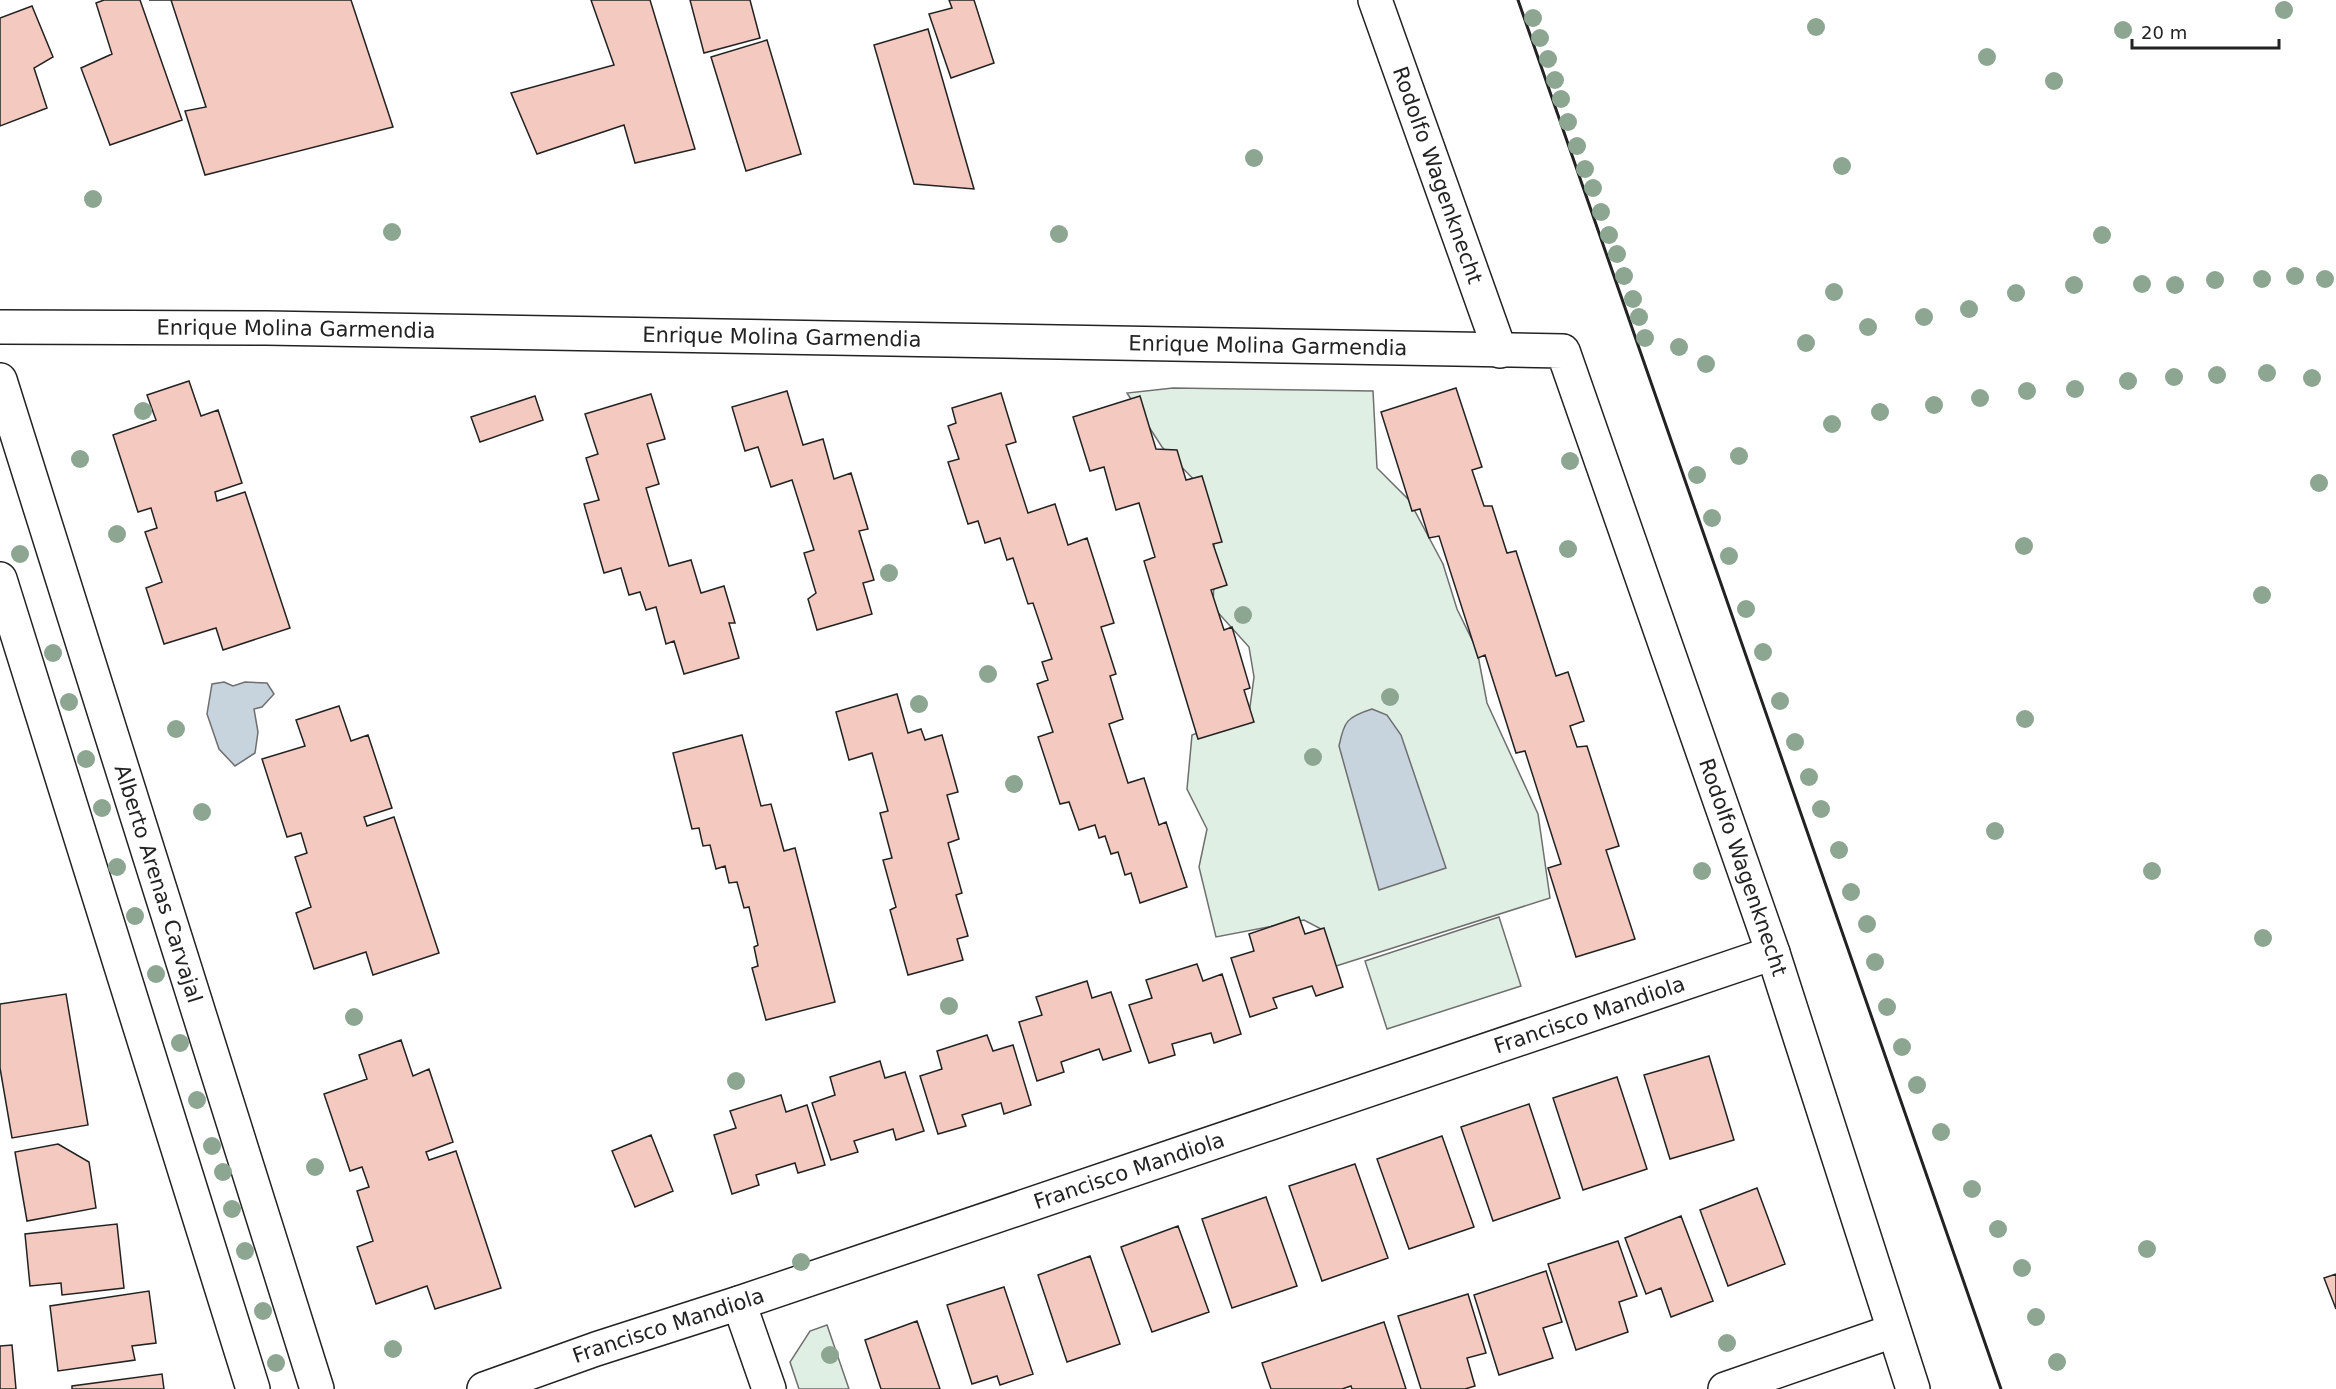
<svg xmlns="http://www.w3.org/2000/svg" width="2336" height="1389" font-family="'DejaVu Sans',sans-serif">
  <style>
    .green { fill: #e0efe3; stroke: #6f6f6f; stroke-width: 1.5 }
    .water { fill: #c7d3dd; stroke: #6f6f6f; stroke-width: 1.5 }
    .building { fill: #f3c9c0; stroke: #222; stroke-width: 1.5 }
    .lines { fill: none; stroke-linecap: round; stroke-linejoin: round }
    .minor-casing { stroke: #222; stroke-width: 36 }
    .tertiary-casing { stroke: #222; stroke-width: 36 }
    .minor { stroke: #fff; stroke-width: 33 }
    .tertiary { stroke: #fff; stroke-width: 33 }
    .wall { stroke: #222; stroke-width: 3 }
    .tree { fill: #8da692 }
    .labels { text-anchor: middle; stroke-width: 4.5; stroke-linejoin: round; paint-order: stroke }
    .street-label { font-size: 21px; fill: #222; stroke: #fff }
  </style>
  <rect width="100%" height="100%" fill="#fff"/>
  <!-- green -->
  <path class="green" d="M 1173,388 L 1373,391 L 1377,468 L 1409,500 L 1443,564 L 1457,609 L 1477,650 L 1487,703 L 1538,814 L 1550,898 L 1333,967 L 1323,930 L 1304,920 L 1216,937 L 1199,867 L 1207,829 L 1187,789 L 1192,735 L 1249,714 L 1254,677 L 1249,647 L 1213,607 L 1215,553 L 1206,492 L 1162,447 L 1127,393 Z
    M 1499,917 L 1521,986 L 1387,1029 L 1365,961 Z
    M 827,1325 L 849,1389 L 799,1389 L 790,1362 L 810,1331 Z"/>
  <!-- water -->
  <path class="water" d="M 224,682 L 233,686 L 245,682 L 267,683 L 274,694 L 262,707 L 254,709 L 258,732 L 255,753 L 235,766 L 219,749 L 207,714 L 212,684 Z
    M 1372,709 L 1387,715 L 1401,735 L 1446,868 L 1379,890 L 1339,746 C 1344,721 1347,717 1372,709 Z"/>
  <!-- building -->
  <path class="building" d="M 104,0 L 140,0 L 182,120 L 110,145 L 81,68 L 112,54 L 96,3 Z
    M 149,0 L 351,0 L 393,127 L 205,175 L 185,111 L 206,107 L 171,0 Z
    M 591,0 L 650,0 L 695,149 L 635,163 L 624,125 L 537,154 L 511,93 L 614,65 Z
    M 690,0 L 750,0 L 760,38 L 704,53 Z
    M 949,0 L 974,0 L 994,63 L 951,78 L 929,14 L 952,8 Z
    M 32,6 L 53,57 L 34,68 L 47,108 L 0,126 L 0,18 Z
    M 928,29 L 974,189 L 914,184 L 874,45 Z
    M 767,40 L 801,154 L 746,171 L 711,57 Z
    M 189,381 L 201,416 L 218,410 L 242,483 L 215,492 L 217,501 L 245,492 L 290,628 L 223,650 L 216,628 L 164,644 L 146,588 L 162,582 L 145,532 L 157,528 L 151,508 L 138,512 L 113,435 L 156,420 L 147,395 Z
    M 1456,388 L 1482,467 L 1472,470 L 1484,506 L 1492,506 L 1507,553 L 1516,551 L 1556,676 L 1568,672 L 1584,721 L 1570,726 L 1577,747 L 1587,746 L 1619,846 L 1606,850 L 1635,939 L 1576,957 L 1548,868 L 1561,864 L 1525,751 L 1516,753 L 1485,655 L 1478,658 L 1439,536 L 1429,538 L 1420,509 L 1412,511 L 1381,412 Z
    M 787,391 L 803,445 L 823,439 L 834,479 L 851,473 L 868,529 L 859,531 L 874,580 L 863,583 L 872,614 L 817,630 L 808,599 L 816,593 L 804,553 L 814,550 L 792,480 L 771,487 L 758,447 L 745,451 L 732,407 Z
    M 1001,393 L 1016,442 L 1006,445 L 1028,513 L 1055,504 L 1068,545 L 1087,538 L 1114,623 L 1101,627 L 1116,674 L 1110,676 L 1123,719 L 1109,724 L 1128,783 L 1144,778 L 1159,825 L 1166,822 L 1187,887 L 1140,903 L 1131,873 L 1125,875 L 1118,852 L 1111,854 L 1105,836 L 1099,838 L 1095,825 L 1079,830 L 1069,802 L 1060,804 L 1038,737 L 1053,732 L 1037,684 L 1048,680 L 1042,662 L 1052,659 L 1033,603 L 1028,604 L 1013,558 L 1007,560 L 1000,538 L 985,543 L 978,521 L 968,524 L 948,462 L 959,459 L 948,426 L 956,423 L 952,408 Z
    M 651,394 L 665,439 L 647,444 L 659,484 L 646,488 L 669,566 L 691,560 L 701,593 L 724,586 L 735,623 L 729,623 L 739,658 L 684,674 L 674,641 L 666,644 L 656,607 L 646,610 L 640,592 L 629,595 L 621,568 L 604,573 L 584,504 L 599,500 L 586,458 L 598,454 L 585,414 Z
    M 535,396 L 543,420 L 480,442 L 471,417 Z
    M 1140,396 L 1156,449 L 1177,450 L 1186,480 L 1202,476 L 1222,542 L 1213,544 L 1227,585 L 1211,590 L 1224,630 L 1232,627 L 1250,688 L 1244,690 L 1254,722 L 1198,739 L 1144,561 L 1155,557 L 1139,503 L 1116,510 L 1104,467 L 1090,471 L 1073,417 Z
    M 897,694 L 908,733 L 921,729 L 925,740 L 942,735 L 958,792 L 947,795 L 959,839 L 948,843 L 962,893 L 956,895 L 968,936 L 957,939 L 963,960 L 908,975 L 890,910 L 896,907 L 883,860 L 892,858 L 880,813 L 888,811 L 872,753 L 849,760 L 836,712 Z
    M 339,706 L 351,741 L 368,735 L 392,808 L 364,817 L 367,826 L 394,817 L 439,953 L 373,975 L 366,952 L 314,969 L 296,913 L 311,907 L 295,857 L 307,853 L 301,833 L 287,837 L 262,759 L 305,746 L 296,720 Z
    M 742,735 L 761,806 L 771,804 L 784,851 L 795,848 L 835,1002 L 766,1020 L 752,968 L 758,966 L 754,947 L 758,945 L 749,907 L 744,908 L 737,882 L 729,883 L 725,866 L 716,869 L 710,845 L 703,846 L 699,828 L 692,829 L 673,753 Z
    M 1299,917 L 1305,934 L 1324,928 L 1343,987 L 1316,996 L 1312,986 L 1273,998 L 1277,1008 L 1250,1017 L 1231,958 L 1254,951 L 1249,934 Z
    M 1197,964 L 1203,981 L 1222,974 L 1241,1034 L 1214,1043 L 1211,1033 L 1172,1044 L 1175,1055 L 1149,1063 L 1129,1005 L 1152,998 L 1146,980 Z
    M 1087,981 L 1092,998 L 1111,992 L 1131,1051 L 1103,1060 L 1099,1049 L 1061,1062 L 1064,1072 L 1037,1081 L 1019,1022 L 1042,1015 L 1036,997 Z
    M 66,994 L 88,1125 L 12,1138 L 0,1068 L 0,1004 Z
    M 987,1035 L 993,1051 L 1013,1045 L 1031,1105 L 1004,1114 L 1001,1103 L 962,1115 L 966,1126 L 938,1134 L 920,1076 L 942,1069 L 937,1051 Z
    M 401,1040 L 413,1076 L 429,1069 L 453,1142 L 426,1152 L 429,1160 L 456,1151 L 501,1288 L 435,1309 L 427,1286 L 376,1304 L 357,1247 L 373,1241 L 357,1191 L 369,1187 L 362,1167 L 350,1171 L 324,1094 L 367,1079 L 359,1055 Z
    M 1709,1056 L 1734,1140 L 1670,1159 L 1644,1075 Z
    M 880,1061 L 885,1078 L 905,1072 L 924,1131 L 896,1140 L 893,1129 L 854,1141 L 858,1152 L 831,1160 L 812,1103 L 835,1095 L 830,1077 Z
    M 1617,1077 L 1647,1169 L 1583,1190 L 1553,1098 Z
    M 781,1095 L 786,1112 L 807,1105 L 825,1165 L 798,1173 L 795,1163 L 756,1175 L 759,1185 L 732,1194 L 714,1135 L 736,1128 L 730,1111 Z
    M 1529,1104 L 1560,1198 L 1493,1221 L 1461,1127 Z
    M 651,1135 L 673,1191 L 635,1207 L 612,1151 Z
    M 1442,1136 L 1474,1227 L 1409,1249 L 1377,1159 Z
    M 58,1144 L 89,1162 L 96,1208 L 27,1221 L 15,1152 Z
    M 1355,1164 L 1388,1258 L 1322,1281 L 1289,1186 Z
    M 1757,1188 L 1785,1264 L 1728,1286 L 1700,1210 Z
    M 1266,1197 L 1297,1286 L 1232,1308 L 1202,1219 Z
    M 1681,1216 L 1713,1301 L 1671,1317 L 1661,1288 L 1646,1294 L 1625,1238 Z
    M 117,1224 L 124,1288 L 62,1295 L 61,1283 L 30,1286 L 25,1234 Z
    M 1178,1226 L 1209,1312 L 1152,1332 L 1121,1247 Z
    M 1618,1241 L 1637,1296 L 1619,1302 L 1628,1332 L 1576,1350 L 1548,1264 Z
    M 1090,1256 L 1120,1344 L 1067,1362 L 1038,1275 Z
    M 1546,1271 L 1562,1322 L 1543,1328 L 1553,1358 L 1499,1375 L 1474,1295 Z
    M 2336,1274 L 2336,1309 L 2324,1278 Z
    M 1004,1287 L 1033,1374 L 1000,1385 L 997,1376 L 972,1384 L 947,1305 Z
    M 149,1291 L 156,1343 L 132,1346 L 135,1360 L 58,1371 L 50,1306 Z
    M 1468,1294 L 1486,1353 L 1467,1358 L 1475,1386 L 1465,1389 L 1421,1389 L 1398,1316 Z
    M 917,1321 L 940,1389 L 881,1389 L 865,1340 Z
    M 1384,1322 L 1406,1389 L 1352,1389 L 1351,1386 L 1342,1389 L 1271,1389 L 1262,1363 Z
    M 12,1345 L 16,1389 L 0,1389 L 0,1346 Z
    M 162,1374 L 164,1389 L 72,1389 L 72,1386 Z"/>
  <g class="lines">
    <defs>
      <g id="minor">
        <path id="s1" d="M 1375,0 L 1500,351"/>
        <path id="s2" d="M 0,327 L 266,328 L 1563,351 L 1773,953 L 1913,1389"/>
        <path d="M 739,1303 L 769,1389"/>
        <path id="s3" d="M 484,1389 L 596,1349 L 739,1303 L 1773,953"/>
        <path d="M 1725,1389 L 1893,1331"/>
      </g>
      <g id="tertiary">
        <path id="s4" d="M 0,380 L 317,1389"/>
        <path d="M 0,579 L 253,1389"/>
      </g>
    </defs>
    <!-- minor casing -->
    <use href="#minor" class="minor-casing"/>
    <!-- tertiary casing -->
    <use href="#tertiary" class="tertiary-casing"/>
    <!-- minor -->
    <use href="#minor" class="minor"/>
    <!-- tertiary -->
    <use href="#tertiary" class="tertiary"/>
    <!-- wall -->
    <path class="wall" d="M 1518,0 L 2001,1389"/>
  </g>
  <!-- trees -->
  <g class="tree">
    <circle cx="2284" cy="10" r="9"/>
    <circle cx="1533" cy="18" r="9"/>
    <circle cx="1816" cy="27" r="9"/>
    <circle cx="2123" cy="30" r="9"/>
    <circle cx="1540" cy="38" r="9"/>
    <circle cx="1987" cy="57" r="9"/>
    <circle cx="1548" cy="59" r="9"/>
    <circle cx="1555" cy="80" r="9"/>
    <circle cx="2054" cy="81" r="9"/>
    <circle cx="1561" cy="99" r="9"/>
    <circle cx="1568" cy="122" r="9"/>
    <circle cx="1577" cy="146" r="9"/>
    <circle cx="1254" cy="158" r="9"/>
    <circle cx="1842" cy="166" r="9"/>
    <circle cx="1585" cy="169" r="9"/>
    <circle cx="1593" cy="188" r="9"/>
    <circle cx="93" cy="199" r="9"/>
    <circle cx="1601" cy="212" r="9"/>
    <circle cx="392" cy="232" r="9"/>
    <circle cx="1059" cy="234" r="9"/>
    <circle cx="1609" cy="235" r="9"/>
    <circle cx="2102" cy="235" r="9"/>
    <circle cx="1617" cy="254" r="9"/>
    <circle cx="1624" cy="276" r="9"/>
    <circle cx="2295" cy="276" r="9"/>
    <circle cx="2262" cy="279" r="9"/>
    <circle cx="2325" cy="279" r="9"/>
    <circle cx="2215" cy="280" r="9"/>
    <circle cx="2142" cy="284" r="9"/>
    <circle cx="2074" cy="285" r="9"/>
    <circle cx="2175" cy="285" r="9"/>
    <circle cx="1834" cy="292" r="9"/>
    <circle cx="2016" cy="293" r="9"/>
    <circle cx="1633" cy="299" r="9"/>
    <circle cx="1969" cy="309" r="9"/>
    <circle cx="1639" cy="317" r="9"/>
    <circle cx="1924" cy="317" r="9"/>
    <circle cx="1868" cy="327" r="9"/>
    <circle cx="1645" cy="338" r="9"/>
    <circle cx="1806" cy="343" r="9"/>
    <circle cx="1679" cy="347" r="9"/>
    <circle cx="1706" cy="364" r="9"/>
    <circle cx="2267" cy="373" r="9"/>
    <circle cx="2217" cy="375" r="9"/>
    <circle cx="2174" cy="377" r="9"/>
    <circle cx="2312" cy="378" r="9"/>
    <circle cx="2128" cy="381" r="9"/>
    <circle cx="2075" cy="389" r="9"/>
    <circle cx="2027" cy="391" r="9"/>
    <circle cx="1980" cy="398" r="9"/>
    <circle cx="1934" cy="405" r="9"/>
    <circle cx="143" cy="411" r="9"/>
    <circle cx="1880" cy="412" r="9"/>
    <circle cx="1832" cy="424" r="9"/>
    <circle cx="1739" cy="456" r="9"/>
    <circle cx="80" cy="459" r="9"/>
    <circle cx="1570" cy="461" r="9"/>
    <circle cx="1697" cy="475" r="9"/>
    <circle cx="2319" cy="483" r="9"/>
    <circle cx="1712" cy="518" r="9"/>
    <circle cx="117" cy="534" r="9"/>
    <circle cx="2024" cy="546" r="9"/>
    <circle cx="1568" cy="549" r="9"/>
    <circle cx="20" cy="554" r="9"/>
    <circle cx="1729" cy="556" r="9"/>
    <circle cx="889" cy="573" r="9"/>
    <circle cx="2262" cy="595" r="9"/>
    <circle cx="1746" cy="609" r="9"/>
    <circle cx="1243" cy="615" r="9"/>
    <circle cx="1763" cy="652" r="9"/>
    <circle cx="53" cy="653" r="9"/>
    <circle cx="988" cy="674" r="9"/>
    <circle cx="1390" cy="697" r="9"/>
    <circle cx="1780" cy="701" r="9"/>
    <circle cx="69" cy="702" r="9"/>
    <circle cx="919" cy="704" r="9"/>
    <circle cx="2025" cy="719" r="9"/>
    <circle cx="176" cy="729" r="9"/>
    <circle cx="1795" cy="742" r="9"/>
    <circle cx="1313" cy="757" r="9"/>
    <circle cx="86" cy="759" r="9"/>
    <circle cx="1809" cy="777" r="9"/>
    <circle cx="1014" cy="784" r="9"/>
    <circle cx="102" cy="808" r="9"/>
    <circle cx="1821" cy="809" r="9"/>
    <circle cx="202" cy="812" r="9"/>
    <circle cx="1995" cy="831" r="9"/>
    <circle cx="1839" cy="850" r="9"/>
    <circle cx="117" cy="867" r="9"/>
    <circle cx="1702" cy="871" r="9"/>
    <circle cx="2152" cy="871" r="9"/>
    <circle cx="1851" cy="892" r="9"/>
    <circle cx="135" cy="916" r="9"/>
    <circle cx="1867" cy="924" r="9"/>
    <circle cx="2263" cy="938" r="9"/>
    <circle cx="1875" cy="962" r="9"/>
    <circle cx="156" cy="974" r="9"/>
    <circle cx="949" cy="1006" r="9"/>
    <circle cx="1887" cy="1007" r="9"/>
    <circle cx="354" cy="1017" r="9"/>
    <circle cx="180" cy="1043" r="9"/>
    <circle cx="1902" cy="1047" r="9"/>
    <circle cx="736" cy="1081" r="9"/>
    <circle cx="1917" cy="1085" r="9"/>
    <circle cx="197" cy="1100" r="9"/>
    <circle cx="1941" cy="1132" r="9"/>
    <circle cx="212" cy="1146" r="9"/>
    <circle cx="315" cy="1167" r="9"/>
    <circle cx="223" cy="1172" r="9"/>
    <circle cx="1972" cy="1189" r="9"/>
    <circle cx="232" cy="1209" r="9"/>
    <circle cx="1998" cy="1229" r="9"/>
    <circle cx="2147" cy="1249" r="9"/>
    <circle cx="245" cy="1251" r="9"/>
    <circle cx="801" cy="1262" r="9"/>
    <circle cx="2022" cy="1268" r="9"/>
    <circle cx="263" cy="1311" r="9"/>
    <circle cx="2036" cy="1317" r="9"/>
    <circle cx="1727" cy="1343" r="9"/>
    <circle cx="393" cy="1349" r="9"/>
    <circle cx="830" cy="1355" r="9"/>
    <circle cx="2057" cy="1362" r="9"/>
    <circle cx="276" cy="1363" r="9"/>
  </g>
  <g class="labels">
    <!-- street labels -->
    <g class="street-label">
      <text dy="7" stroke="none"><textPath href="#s1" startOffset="186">Rodolfo Wagenknecht</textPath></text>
      <text dy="7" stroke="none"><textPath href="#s2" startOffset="296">Enrique Molina Garmendia</textPath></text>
      <text dy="7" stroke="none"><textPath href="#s2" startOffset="782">Enrique Molina Garmendia</textPath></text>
      <text dy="7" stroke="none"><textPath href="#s2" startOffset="1268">Enrique Molina Garmendia</textPath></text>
      <text dy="7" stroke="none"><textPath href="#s2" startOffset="2110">Rodolfo Wagenknecht</textPath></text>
      <text dy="7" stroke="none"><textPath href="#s4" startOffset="528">Alberto Arenas Carvajal</textPath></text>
      <text dy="7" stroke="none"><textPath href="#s3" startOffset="1167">Francisco Mandiola</textPath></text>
      <text dy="7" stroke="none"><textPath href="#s3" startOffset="681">Francisco Mandiola</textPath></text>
      <text dy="7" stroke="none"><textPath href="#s3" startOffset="195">Francisco Mandiola</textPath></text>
    </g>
  </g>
  <!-- scale -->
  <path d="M2132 39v9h147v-9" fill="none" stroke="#222222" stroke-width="3"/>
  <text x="2141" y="39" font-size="18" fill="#222222" stroke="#ffffff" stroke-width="4.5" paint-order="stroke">20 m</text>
</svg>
